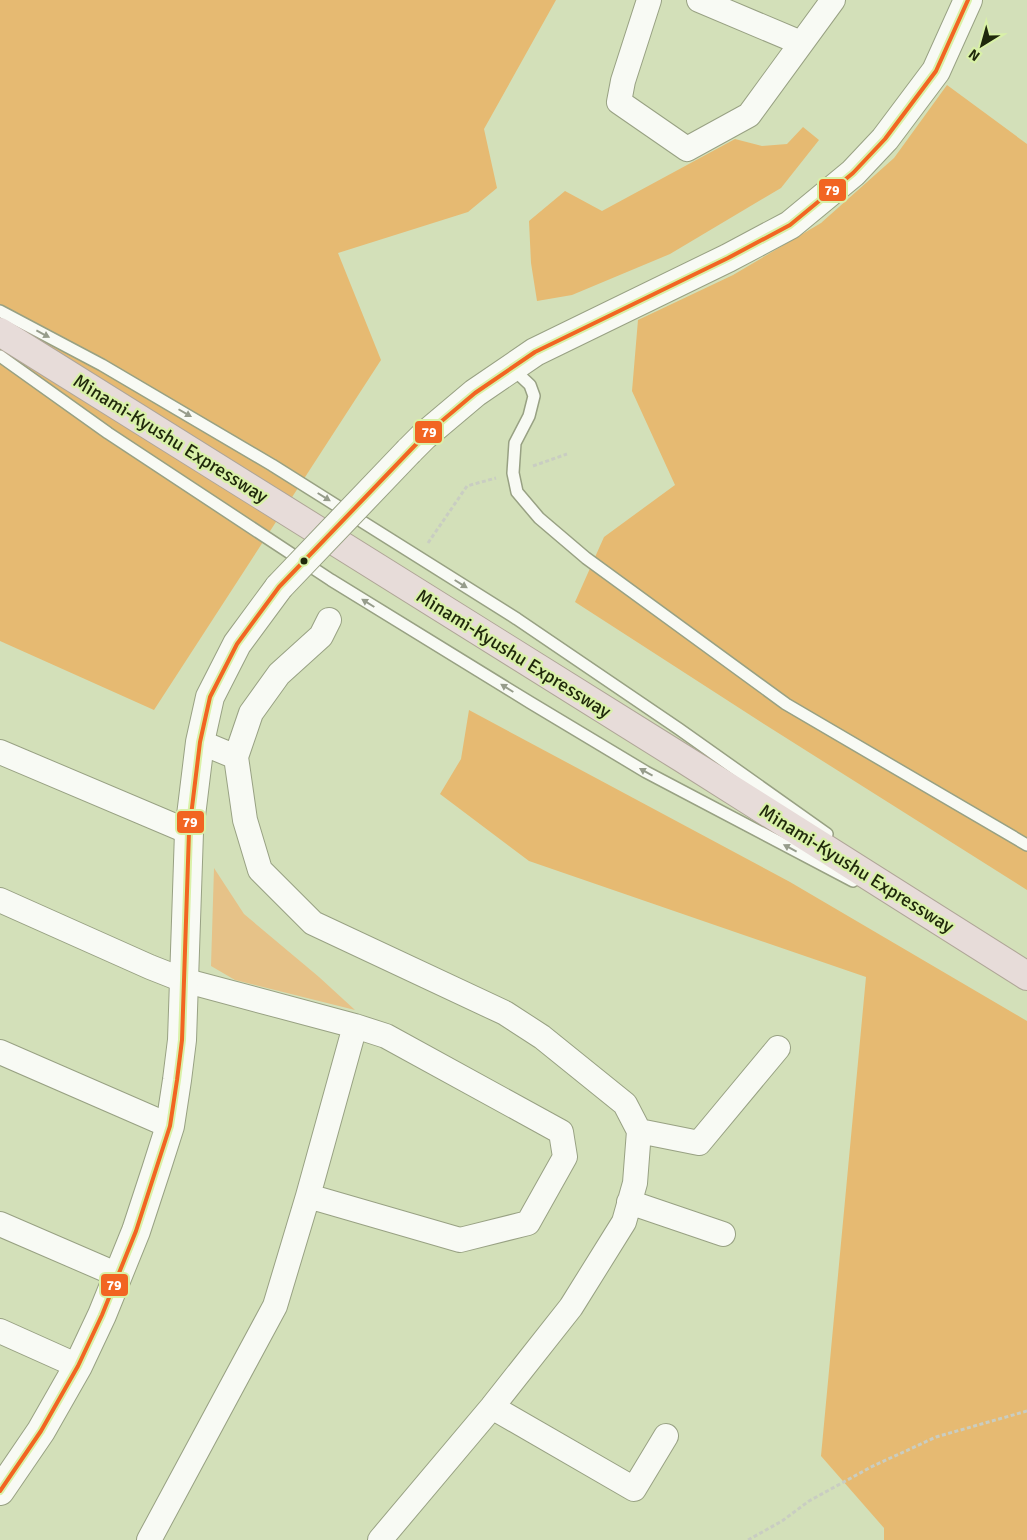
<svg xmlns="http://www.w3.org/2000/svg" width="1027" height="1540" font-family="Signika,sans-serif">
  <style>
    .green { fill: #e6c288 }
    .forest { fill: #e6ba72 }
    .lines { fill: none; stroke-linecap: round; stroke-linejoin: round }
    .service-casing { stroke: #98a183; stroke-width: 14 }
    .minor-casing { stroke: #98a183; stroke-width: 26 }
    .tertiary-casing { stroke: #98a183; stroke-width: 30 }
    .motorway-casing { stroke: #afa697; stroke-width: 30 }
    .path { stroke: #c9cdc2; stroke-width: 3; stroke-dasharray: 4 2.5; stroke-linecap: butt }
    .service { stroke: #f8faf4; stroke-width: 11 }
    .minor { stroke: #f8faf4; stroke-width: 24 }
    .tertiary { stroke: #f8faf4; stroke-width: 28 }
    .motorway { stroke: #e7dcd9; stroke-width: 28 }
    .tertiary-bridge-casing { stroke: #98a183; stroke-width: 30; stroke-linecap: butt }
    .tertiary-bridge { stroke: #f8faf4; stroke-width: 28 }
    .bus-1-casing { stroke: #d9f1a8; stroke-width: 8 }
    .bus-1 { stroke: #f26522; stroke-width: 4 }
    .oneway { fill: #969c8b }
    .bus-dot { fill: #1f280b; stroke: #d9f1a8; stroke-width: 2 }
    .labels { text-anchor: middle; stroke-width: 4.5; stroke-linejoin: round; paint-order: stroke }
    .street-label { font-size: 19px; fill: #1f280b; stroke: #d9f1a8 }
    .line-badge { stroke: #d9f1a8; stroke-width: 2 }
    .badge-label { font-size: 14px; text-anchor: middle; font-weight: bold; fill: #fff }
  </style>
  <rect width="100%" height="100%" fill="#d3e0b9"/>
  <!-- green -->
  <path class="green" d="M 214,868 L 244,914 L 319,977 L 355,1010 L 235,980 L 211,966 Z"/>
  <!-- forest -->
  <path class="forest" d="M 0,0 L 556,0 L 484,129 L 497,188 L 468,212 L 338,253 L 381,360 L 154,710 L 0,641 Z
    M 947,85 L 1027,144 L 1027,890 L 764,724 L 575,602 L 604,537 L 675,485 L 632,391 L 638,320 L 733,275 L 821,223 L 894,158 Z
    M 803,127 L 819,140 L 781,188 L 670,254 L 572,295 L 537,301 L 531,263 L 529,221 L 565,191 L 602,211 L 735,139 L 762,146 L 787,144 Z
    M 469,710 L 790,882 L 1027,1021 L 1027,1540 L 884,1540 L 884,1528 L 821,1456 L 866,977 L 529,861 L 440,794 L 461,759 Z"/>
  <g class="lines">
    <defs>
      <path id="service" d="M 0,311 L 102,365 L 272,465 L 517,619 L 679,729 L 827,834
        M 0,356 L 108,433 L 331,580 L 531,703 L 646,772 L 853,881
        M 512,368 L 530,385 L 534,396 L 529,416 L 515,443 L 513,473 L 517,492 L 539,518 L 586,558 L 786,704 L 1027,845"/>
      <path id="minor" d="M 649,0 L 623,81 L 619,102 L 687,149 L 749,115 L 833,0
        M 699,0 L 801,43
        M 200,742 L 236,757 L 245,820 L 260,870 L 313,923 L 505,1013 L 542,1037 L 625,1104 L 639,1131 L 635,1183 L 624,1222 L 571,1307 L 492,1407 L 380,1540
        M 0,752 L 189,832
        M 236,757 L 251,713 L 279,674 L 321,636 L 329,620
        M 0,900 L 150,967 L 183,980 L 355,1026 L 386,1036 L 561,1132 L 565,1157 L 528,1223 L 460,1240 L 308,1196
        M 0,1052 L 170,1126
        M 639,1131 L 699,1143 L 778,1048
        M 629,1202 L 723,1234
        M 0,1224 L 118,1275
        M 0,1331 L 78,1366
        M 492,1407 L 634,1489 L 666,1436
        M 149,1540 L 275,1306 L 308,1196 L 355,1026"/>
      <path id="tertiary" d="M 409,451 L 424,436 L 475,393 L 535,352 L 728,258 L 790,225 L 853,173 L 885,139 L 936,71 L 968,0
        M 0,1491 L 41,1431 L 78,1366 L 102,1315 L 136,1231 L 156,1170 L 170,1126 L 177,1080 L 182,1040 L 189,832 L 200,742 L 210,697 L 237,644 L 279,587"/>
      <path id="motorway" d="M 0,332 L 682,758 L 1027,976"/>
    </defs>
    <!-- service casing -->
    <use href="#service" class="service-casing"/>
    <!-- minor casing -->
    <use href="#minor" class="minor-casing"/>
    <!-- tertiary casing -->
    <use href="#tertiary" class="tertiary-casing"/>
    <!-- motorway casing -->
    <use href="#motorway" class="motorway-casing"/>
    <!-- path -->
    <path class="path" d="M 533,466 L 567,454
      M 428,543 L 467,486 L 496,478
      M 748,1540 L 782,1521 L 809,1501 L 871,1467 L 936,1437 L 1027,1411"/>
    <!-- service -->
    <use href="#service" class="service"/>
    <!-- minor -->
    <use href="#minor" class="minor"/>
    <!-- tertiary -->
    <use href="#tertiary" class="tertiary"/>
    <!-- motorway -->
    <use href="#motorway" class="motorway"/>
    <defs>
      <path id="tertiary-bridge" d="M 279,587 L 409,451"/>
    </defs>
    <!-- tertiary-bridge casing -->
    <use href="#tertiary-bridge" class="tertiary-bridge-casing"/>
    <!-- tertiary-bridge -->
    <use href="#tertiary-bridge" class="tertiary-bridge"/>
    <defs>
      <path id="bus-1" d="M 0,1491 L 41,1431 L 78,1366 L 102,1315 L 136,1231 L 170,1126 L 177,1080 L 182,1040 L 189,832 L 200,742 L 210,697 L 237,644 L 279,587 L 424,436 L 475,393 L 535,352 L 728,258 L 790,225 L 853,173 L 885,139 L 936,71 L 968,0"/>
    </defs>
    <!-- bus-1 casing -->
    <use href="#bus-1" class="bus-1-casing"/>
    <!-- bus-1 -->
    <use href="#bus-1" class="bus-1"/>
  </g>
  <!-- one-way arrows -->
  <defs><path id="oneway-solid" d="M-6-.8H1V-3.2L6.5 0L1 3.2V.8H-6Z" transform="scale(1.25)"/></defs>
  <g class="oneway">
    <use href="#oneway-solid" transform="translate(43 334) rotate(28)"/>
    <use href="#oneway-solid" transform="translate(185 413) rotate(30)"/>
    <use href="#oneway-solid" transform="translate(324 497) rotate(32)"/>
    <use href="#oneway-solid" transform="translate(461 584) rotate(32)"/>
    <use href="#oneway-solid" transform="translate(368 603) rotate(-148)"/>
    <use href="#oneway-solid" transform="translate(507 688) rotate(-148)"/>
    <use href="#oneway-solid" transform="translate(646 772) rotate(-151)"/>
    <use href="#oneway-solid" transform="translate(790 848) rotate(-152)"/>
  </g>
  <!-- markers -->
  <circle class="bus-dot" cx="304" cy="561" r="4.5"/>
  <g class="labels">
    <!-- street labels -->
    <g class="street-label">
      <text transform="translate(171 438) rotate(32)" y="7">Minami-Kyushu Expressway</text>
      <text transform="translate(514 653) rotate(32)" y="7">Minami-Kyushu Expressway</text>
      <text transform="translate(857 868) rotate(32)" y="7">Minami-Kyushu Expressway</text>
    </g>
  </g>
  <g class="line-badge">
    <rect x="818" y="178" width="29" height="24" rx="5" fill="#f26522"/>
    <rect x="414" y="420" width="29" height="24" rx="5" fill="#f26522"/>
    <rect x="176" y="810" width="29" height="24" rx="5" fill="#f26522"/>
    <rect x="100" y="1273" width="29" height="24" rx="5" fill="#f26522"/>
  </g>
  <g class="badge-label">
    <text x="832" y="195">79</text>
    <text x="429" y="437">79</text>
    <text x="190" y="827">79</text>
    <text x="114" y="1290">79</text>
  </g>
  <!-- north arrow -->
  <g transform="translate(982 45) rotate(217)" stroke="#d9f1a8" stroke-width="4" paint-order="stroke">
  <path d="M0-4L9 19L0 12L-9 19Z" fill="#1f280b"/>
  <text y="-8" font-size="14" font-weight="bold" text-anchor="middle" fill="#1f280b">N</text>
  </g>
</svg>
